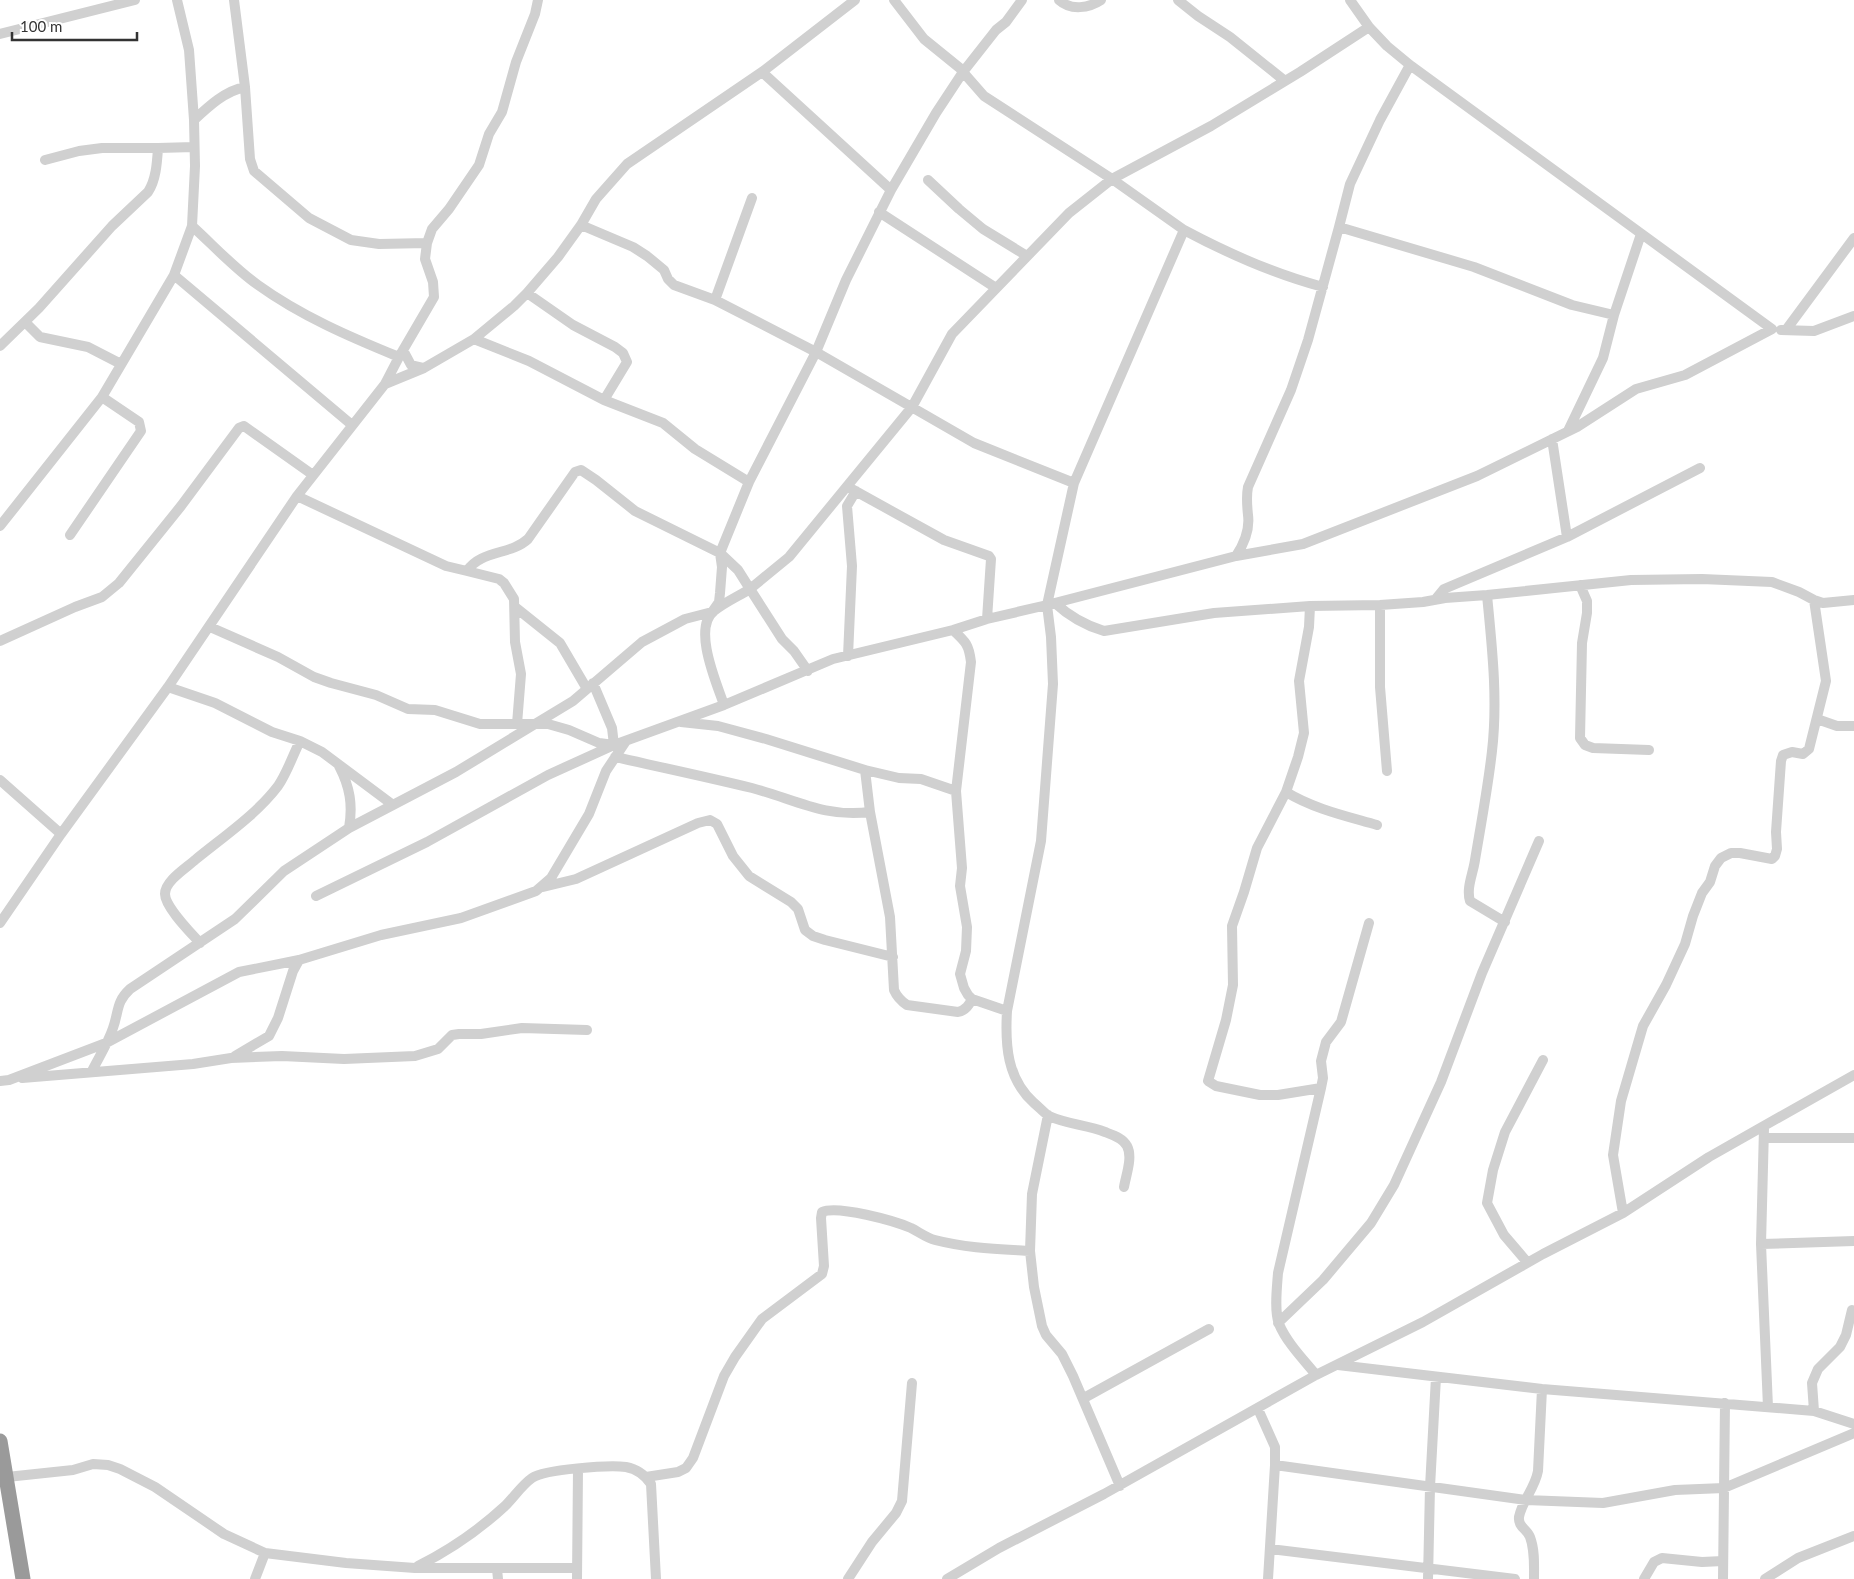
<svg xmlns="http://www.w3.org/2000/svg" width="1854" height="1579" font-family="Lato,sans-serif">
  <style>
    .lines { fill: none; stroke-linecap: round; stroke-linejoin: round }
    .minor { stroke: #d0d0d0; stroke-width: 10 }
    .highway { stroke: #9a9a9a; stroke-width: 15 }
  </style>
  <rect width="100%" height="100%" fill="#fff"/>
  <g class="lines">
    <!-- minor -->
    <path class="minor" d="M 177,0 L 189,50 L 194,120
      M 234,0 L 245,87 C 225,91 209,106 194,120 L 195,166 L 192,226 C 213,245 235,269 258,285 C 301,316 350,337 399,357
      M 1059,0 C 1071,11 1089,8 1101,0
      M 1178,0 L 1198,16 L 1230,37 L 1285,81
      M 1350,0 L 1369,27
      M 0,34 L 135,0
      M 245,87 L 250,159 L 254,171 L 309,218 L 351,240 L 379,244 L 427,243
      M 45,160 L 79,151 L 102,148 L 158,148
      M 928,180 L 959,209 L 983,229 L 1027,256
      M 891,190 L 936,113 L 963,72 L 961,69 L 924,39 L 894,0
      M 879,212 L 996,288
      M 581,225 L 633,247 L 647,256 L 664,270 L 668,279 L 674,285 L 715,300 L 816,352 L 846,280 L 891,190 L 762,72
      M 1339,227 L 1350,184 L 1380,120 L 1410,65
      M 1184,230 C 1229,254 1274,274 1323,287
      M 174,275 L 352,425
      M 527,293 L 573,325 L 615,347 L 623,353 L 627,362 L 604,400
      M 715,300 L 752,198
      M 25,322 L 40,337 L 88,347 L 121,364
      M 1781,330 L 1814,331 L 1854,316
      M 1786,330 L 1854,238
      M 474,339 L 529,361 L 604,400 L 663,423 L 695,449 L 749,482
      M 0,346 L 39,308 L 112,226 L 148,192 C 156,180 157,163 158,148 L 194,147
      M 403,350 L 411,365 L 424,368
      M 385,384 L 399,357 L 434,297 L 433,282 L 425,259 L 427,243 L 432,229 L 449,209 L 479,165 L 489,134 L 502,112 L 516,62 L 535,14 L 538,0
      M 1568,431 L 1603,358 L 1614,315 L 1641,234
      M 1552,439 L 1567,537
      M 848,487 L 944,540 L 989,556 L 991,559 L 987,619
      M 297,496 L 446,566 L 467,571 C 481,550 511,555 528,539 L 575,472 L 581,470 L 596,480 L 635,511 L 720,553 L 738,570 L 750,589 C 739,596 725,602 714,611 C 692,628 717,684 724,705
      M 0,526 L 102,397 L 174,275 L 192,226
      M 70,535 L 141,431 L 139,422 L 102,397
      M 1236,556 C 1244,544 1250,530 1248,515 C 1247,505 1246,497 1248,487 L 1291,390 L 1308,340 L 1339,227 L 1474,267 L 1572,305 L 1614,315
      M 467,571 L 499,579 L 504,583 L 514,599 L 515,642 L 521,674 L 517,724
      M 1580,585 L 1587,601 L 1587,613 L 1582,643 L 1580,738 L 1585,745 L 1593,748 L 1649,750
      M 1487,595 C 1492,647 1498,699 1492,751 C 1488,787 1481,824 1475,860 C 1473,874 1466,888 1470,901 L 1505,922
      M 1435,600 L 1444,589 L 1567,537 L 1700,468
      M 1055,603 C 1070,617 1084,625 1104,631 L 1214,613 L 1310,606 L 1380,605 L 1423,602 L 1445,598 L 1487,595 L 1631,580 L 1702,579 L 1772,582 L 1799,592 L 1814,600 L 1823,603 L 1854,600
      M 1380,605 L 1380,687 L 1387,771
      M 1310,606 L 1309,627 L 1299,681 L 1304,733 L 1298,757 L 1286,792 L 1257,848 L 1244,892 L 1232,926 L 1233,985 L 1226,1020 L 1208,1081 L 1216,1086 L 1260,1095 L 1278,1095 L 1321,1088
      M 515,607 L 560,643 L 587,689
      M 210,627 L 278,657 L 314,677 L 331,683 L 376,695 L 408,709 L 435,710 L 480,724 L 548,724 L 569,730 L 599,743 L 614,745 L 548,775 L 427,842 L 316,896
      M 953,630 C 966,642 969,645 971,662 L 956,791 L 962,868 L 960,886 L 967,927 L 966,951 L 960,974 L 964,988 L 968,995 L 972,999 L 1007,1011
      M 0,641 L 75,607 L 102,597 L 119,583 L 181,506 L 239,428 L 244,426 L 313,475
      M 848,656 L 852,566 L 847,506 L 856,491
      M 808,671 L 794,651 L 782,639 L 750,589 L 789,557 L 912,407 L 952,334 L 1069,213 L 1112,179 L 1184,230 L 1074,483 L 1047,605 L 1051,637 L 1053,684 L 1041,841 L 1007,1011 C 1005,1045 1007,1079 1034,1103 C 1039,1107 1044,1113 1049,1116 C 1066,1124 1087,1125 1105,1132 C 1113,1135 1123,1138 1127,1146 C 1133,1157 1126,1175 1124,1187
      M 593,683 L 612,728 L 614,745 L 619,749
      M 168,687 L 215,703 L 272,732 L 300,741 L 322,752 L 393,805
      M 1817,719 L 1837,726 L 1854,726
      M 681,722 L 718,726 L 766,739 L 865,770 L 899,778 L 921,779 L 956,791
      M 614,745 L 724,705 L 833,659 L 953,630 L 987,619 L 1047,605 L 1236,556 L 1303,544 L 1477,476 L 1577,427 L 1636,389 L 1685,375 L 1772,329 L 1410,65 L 1387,46 L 1369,27 L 1300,72 L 1211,126 L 1112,179 L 984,96 L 963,72 L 996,30 L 1006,22 L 1022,0
      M 615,757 C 660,767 707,777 752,788 C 794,799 825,818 870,812
      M 339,766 C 350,787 353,805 349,828
      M 865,770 L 870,812 L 890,917 L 894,990 C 897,997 901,1001 907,1005 L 958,1012 C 966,1010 969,1005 972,999
      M 0,780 L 61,834
      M 1286,792 C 1314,809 1346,816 1377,825
      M 543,887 L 576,879 L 698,823 L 710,820 L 717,824 L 733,856 L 749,876 L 791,902 L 798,909 L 805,930 L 813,936 L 825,940 L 893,957
      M 0,923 L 61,834 L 168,687 L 297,496 L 385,384 L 424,368 L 474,339 L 514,306 L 527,293 L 558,257 L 581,225 L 596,199 L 627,164 L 762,72 L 855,0
      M 200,943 C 191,933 165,907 165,894 C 165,881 186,868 195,860 C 223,837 256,815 278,786 C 287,773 293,755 300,741
      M 235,1056 L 269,1036 L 278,1018 L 293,971 L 299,960
      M 92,1071 C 99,1057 108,1043 113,1028 C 119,1011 116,1002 130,989 L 235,919 L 284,871 L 349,828 L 456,772 L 573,701 L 642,642 L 685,619 L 712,612 L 719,602 L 720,593 L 722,567 L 720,553 L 749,482 L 816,352 L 974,443 L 1074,483
      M 22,1078 L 193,1064 L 231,1058 L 282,1056 L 344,1059 L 415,1056 L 438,1049 L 452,1035 L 459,1034 L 481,1034 L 522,1028 L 587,1030
      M 0,1081 L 9,1080 L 106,1043 L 239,972 L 299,960 L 381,935 L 461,918 L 536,891 L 551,878 L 589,814 L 606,771 L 626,741
      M 1048,1115 L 1032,1194 L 1030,1251 L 1034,1287 L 1042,1326 L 1046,1335 L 1062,1354 L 1073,1376 L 1120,1486
      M 1764,1128 L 1761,1244 L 1768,1407
      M 1764,1138 L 1854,1138
      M 1623,1213 L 1613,1155 L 1621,1101 L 1643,1026 L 1666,985 L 1685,944 L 1693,916 L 1702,893 L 1710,882 L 1715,866 L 1721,858 L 1731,853 L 1740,853 L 1772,859 L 1775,856 L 1777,849 L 1776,832 L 1781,761 L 1783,755 L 1792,752 L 1803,754 L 1809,749 L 1826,681 L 1814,600
      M 1761,1244 L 1854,1241
      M 1527,1262 L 1504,1235 L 1487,1203 L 1493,1170 L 1505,1132 L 1543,1060
      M 1278,1323 L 1323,1280 L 1371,1223 L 1394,1185 L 1441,1082 L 1482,973 L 1539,841
      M 1338,1365 L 1542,1389 L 1814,1411 L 1854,1424
      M 1316,1375 C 1304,1360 1287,1343 1279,1324 C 1274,1311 1277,1287 1278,1273 L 1321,1088 L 1323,1078 L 1321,1061 L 1326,1042 L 1341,1022 L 1369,923
      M 1084,1398 L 1209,1329
      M 1258,1409 L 1275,1447 L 1275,1465 L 1268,1579
      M 1814,1411 L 1812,1383 L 1818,1369 L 1840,1347 L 1846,1335 L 1852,1310
      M 1275,1465 L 1526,1500 L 1603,1503 L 1675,1490 L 1724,1488 L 1854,1433
      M 7,1477 L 73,1470 L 93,1464 L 108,1465 L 120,1469 L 155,1487 L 224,1534 L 265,1553 L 346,1563 L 415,1568 L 577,1568
      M 646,1477 L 678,1472 L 686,1468 L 693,1458 L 724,1376 L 735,1357 L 762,1319 L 822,1274 L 824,1266 L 821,1218 L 822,1212 C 838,1205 895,1221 911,1228 C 919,1232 927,1238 935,1240 C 966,1248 998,1249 1030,1251
      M 1270,1549 L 1515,1579
      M 418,1566 C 450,1550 479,1530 505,1506 C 514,1497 522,1485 532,1478 C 545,1469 609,1465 626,1467 C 637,1469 645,1475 651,1484 L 656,1579
      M 497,1569 L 498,1579
      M 255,1579 L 265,1553
      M 577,1579 L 578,1469
      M 848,1579 L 872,1542 L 896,1513 L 902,1501 L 912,1383
      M 947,1579 L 999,1548 L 1104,1494 L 1316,1375 L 1423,1322 L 1543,1254 L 1623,1213 L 1709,1157 L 1854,1075
      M 1428,1579 L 1430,1487 L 1436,1377
      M 1534,1579 C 1534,1565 1535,1550 1530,1537 C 1527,1529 1518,1527 1519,1517 C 1522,1501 1535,1488 1538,1471 L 1542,1389
      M 1644,1579 L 1654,1562 L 1662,1558 L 1702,1562 L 1723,1561
      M 1723,1579 L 1725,1403
      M 1765,1579 L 1798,1558 L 1854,1536"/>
    <!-- highway -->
    <path class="highway" d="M 0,1441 L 23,1579"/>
  </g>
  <!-- scale -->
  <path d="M12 32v8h125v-8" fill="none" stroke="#333333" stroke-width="2.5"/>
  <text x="20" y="32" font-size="15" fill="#333333" stroke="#ffffff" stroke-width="4" paint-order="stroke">100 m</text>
</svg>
